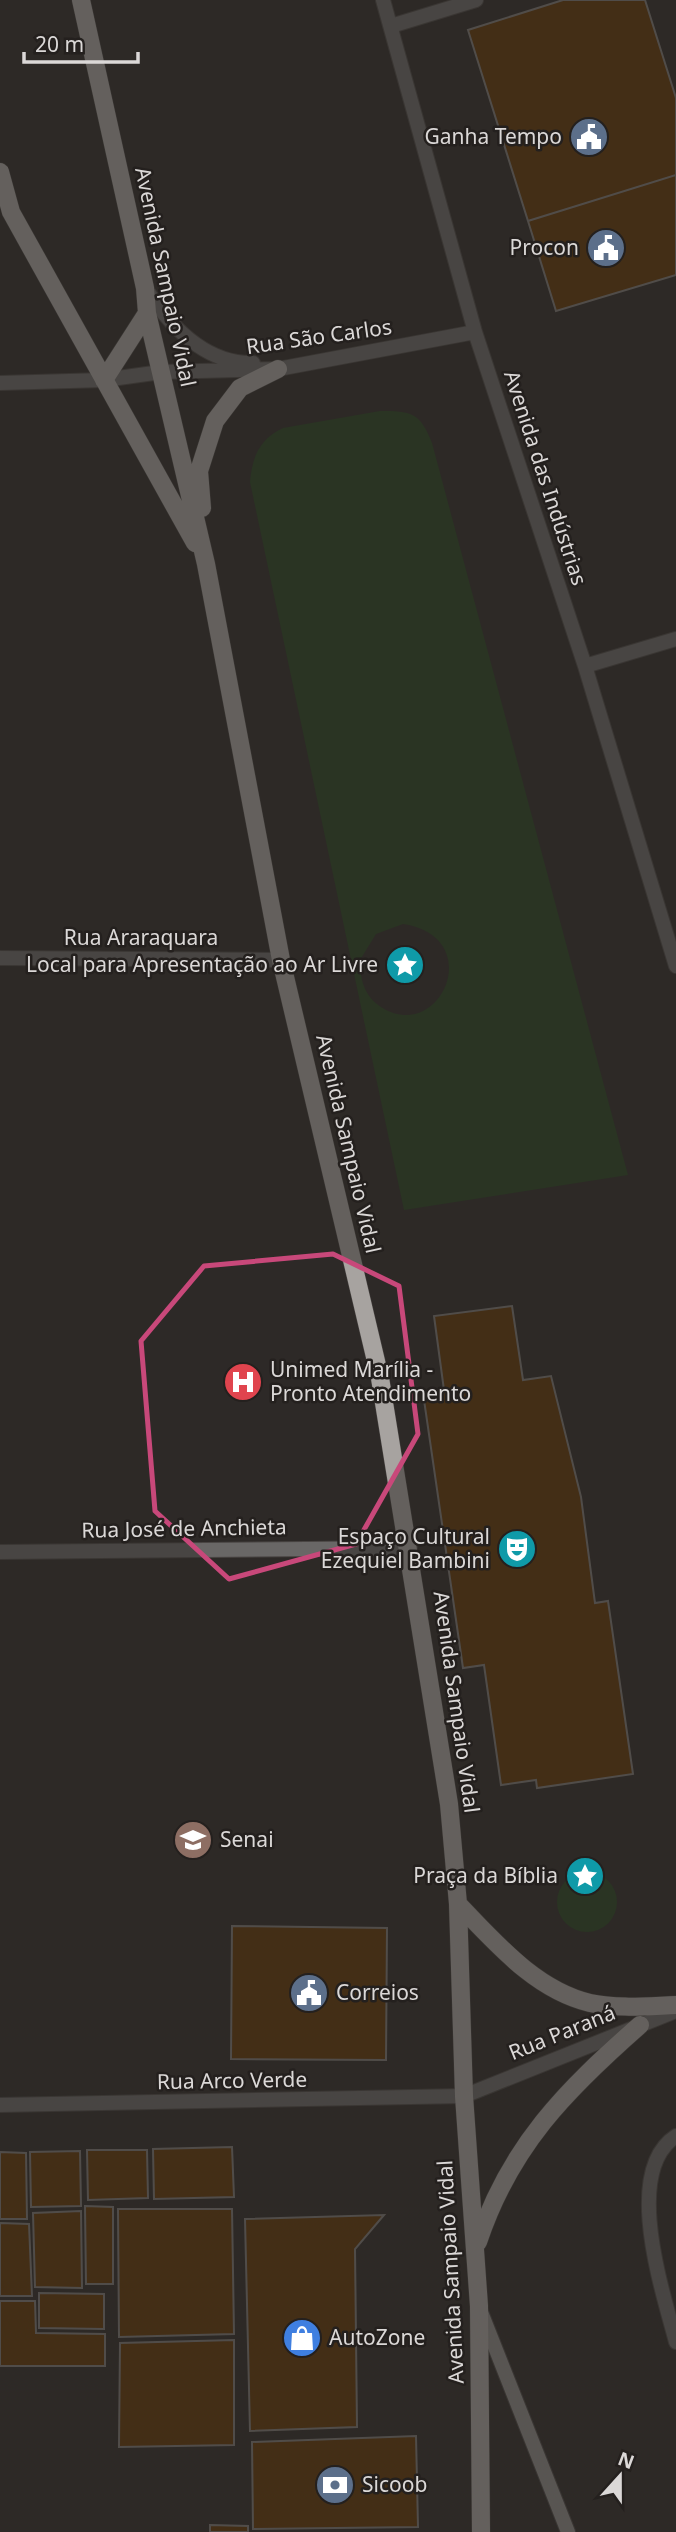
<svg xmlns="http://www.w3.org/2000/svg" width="676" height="2532" font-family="'Noto Sans',sans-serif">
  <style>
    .green { fill: #264120; fill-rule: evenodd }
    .building { fill: #5d3304; stroke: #7b7773; stroke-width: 2 }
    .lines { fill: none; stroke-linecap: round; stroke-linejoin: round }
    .service-casing { stroke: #494543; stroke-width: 16 }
    .minor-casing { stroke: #494543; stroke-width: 16 }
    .tertiary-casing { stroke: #494543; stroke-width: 16 }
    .secondary-casing { stroke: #494543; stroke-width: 16 }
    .primary-casing { stroke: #494543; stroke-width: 19 }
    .service { stroke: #696766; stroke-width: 14 }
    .minor { stroke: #696766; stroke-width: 14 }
    .tertiary { stroke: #696766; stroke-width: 14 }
    .secondary { stroke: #8c8987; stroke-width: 14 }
    .primary { stroke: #a7a3a0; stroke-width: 18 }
    .marked { fill: none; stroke: #c8487a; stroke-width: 5; stroke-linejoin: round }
    .labels { text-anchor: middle; stroke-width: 5; stroke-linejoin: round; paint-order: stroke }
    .poi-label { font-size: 21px; fill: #dbd8d7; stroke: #24201e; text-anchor: end }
    .street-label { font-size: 21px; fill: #dbd8d7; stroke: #24201e }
  </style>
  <rect width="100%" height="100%" fill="#2d2927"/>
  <!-- green -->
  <path class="green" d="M 380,411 C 411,411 420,412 432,443 L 628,1175 L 404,1210 L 250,482 C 252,458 259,439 283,428 ZM 403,924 C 488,937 440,1045 381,1007 C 364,996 360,979 360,960 L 376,934 Z
    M557 1902a30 30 0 1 1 60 0a30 30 0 1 1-60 0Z"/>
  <!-- building -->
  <path class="building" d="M 563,0 L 645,0 L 676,98 L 676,175 L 528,221 L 468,30 Z
    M 676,175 L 676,275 L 556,311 L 528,221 Z
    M 512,1306 L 523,1380 L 551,1376 L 581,1497 L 595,1603 L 608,1601 L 633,1774 L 537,1788 L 536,1780 L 501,1785 L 484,1665 L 463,1668 L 423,1393 L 444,1390 L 434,1316 Z
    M 232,1926 L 387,1928 L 386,2060 L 231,2059 Z
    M 232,2147 L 234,2197 L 154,2199 L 153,2149 Z
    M 87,2150 L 147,2150 L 148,2198 L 88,2200 Z
    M 80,2151 L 81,2206 L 31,2207 L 30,2152 Z
    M 0,2152 L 26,2153 L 27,2219 L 0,2219 Z
    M 85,2206 L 113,2207 L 113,2284 L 86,2284 Z
    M 118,2209 L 232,2209 L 234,2334 L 119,2337 Z
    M 81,2211 L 82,2288 L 35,2287 L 33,2213 Z
    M 384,2215 L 355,2249 L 357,2427 L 250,2431 L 245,2219 Z
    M 0,2223 L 29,2224 L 32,2296 L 0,2296 Z
    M 39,2293 L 104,2294 L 104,2329 L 39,2328 Z
    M 0,2301 L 35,2301 L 36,2333 L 105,2334 L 105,2366 L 0,2366 Z
    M 234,2340 L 234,2445 L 119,2447 L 120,2343 Z
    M 416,2436 L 418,2527 L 253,2529 L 252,2442 Z
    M 210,2525 L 248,2526 L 248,2532 L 210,2532 Z"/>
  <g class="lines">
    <defs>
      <path id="service" d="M 676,2136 C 622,2171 663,2292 676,2342"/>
      <path id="minor" d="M 383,0 L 475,332 L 585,666 L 676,966
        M 391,26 L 476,0
        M 146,289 C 170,326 205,364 253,363
        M 0,383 L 104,380 L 161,372 L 278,369 L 475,332
        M 585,666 L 676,639
        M 0,958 L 281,960
        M 0,1552 L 410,1548
        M 0,2105 L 464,2096"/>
      <path id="tertiary" d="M 464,2096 L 676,2011"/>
      <path id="secondary" d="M 481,2312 L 568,2532"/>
      <path id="primary" d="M 81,0 L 145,288 L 147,313 L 206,564 L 281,960 L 380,1378 L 449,1804 L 458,1904 L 464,2096 L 479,2306 L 481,2532
        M 0,172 L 11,212 L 195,543
        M 104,380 L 147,313
        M 202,508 L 199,471 L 215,421 L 240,388 L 278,369
        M 458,1904 C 495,1942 535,1990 590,2003 C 618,2009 648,2006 676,2005
        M 478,2242 C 510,2146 566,2090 640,2025"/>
    </defs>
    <!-- service casing -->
    <use href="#service" class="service-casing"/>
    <!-- minor casing -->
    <use href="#minor" class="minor-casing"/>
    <!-- tertiary casing -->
    <use href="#tertiary" class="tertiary-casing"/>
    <!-- secondary casing -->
    <use href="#secondary" class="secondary-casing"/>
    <!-- primary casing -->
    <use href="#primary" class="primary-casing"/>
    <!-- service -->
    <use href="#service" class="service"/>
    <!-- minor -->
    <use href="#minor" class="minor"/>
    <!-- tertiary -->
    <use href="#tertiary" class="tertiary"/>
    <!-- secondary -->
    <use href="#secondary" class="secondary"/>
    <!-- primary -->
    <use href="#primary" class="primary"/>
  </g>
  <!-- marked area -->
  <path d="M0 0H676V2532H0ZM 333,1254 L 399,1286 L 418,1434 L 356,1544 L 229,1579 L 155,1511 L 141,1341 L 204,1266 Z" fill="#2d2927" fill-opacity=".55" fill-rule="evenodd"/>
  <path class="marked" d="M 333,1254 L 399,1286 L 418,1434 L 356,1544 L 229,1579 L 155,1511 L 141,1341 L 204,1266 Z"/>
  <!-- icons -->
  <defs>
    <symbol id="civic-disc" viewBox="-11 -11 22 22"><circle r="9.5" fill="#5c6f8a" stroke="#24201e"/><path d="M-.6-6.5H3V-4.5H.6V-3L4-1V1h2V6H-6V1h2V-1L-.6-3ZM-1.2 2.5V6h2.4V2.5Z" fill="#fff"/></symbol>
    <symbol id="sight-disc" viewBox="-11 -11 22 22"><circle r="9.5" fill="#0f9aa8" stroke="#24201e"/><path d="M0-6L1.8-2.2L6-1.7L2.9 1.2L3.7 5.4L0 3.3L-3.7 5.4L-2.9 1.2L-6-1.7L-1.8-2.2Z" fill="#fff"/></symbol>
    <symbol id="hospital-disc" viewBox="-11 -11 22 22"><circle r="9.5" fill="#e0444e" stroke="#24201e"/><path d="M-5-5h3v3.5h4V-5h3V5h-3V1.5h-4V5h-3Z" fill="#fff"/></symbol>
    <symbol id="theatre-disc" viewBox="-11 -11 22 22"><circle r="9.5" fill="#0f9aa8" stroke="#24201e"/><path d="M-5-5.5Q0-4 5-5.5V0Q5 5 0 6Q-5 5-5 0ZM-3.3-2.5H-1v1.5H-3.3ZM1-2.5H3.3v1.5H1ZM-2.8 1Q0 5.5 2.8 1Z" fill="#fff"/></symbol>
    <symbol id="university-disc" viewBox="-11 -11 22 22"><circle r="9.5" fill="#8d6e63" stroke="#24201e"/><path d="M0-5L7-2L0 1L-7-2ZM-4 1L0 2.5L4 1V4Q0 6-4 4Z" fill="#fff"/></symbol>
    <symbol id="shop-disc" viewBox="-11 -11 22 22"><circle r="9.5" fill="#3f7fe0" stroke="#24201e"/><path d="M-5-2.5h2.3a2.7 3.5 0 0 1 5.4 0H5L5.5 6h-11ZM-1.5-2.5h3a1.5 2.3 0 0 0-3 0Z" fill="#fff"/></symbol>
    <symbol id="bank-disc" viewBox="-11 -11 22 22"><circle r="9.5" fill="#5c6f8a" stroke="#24201e"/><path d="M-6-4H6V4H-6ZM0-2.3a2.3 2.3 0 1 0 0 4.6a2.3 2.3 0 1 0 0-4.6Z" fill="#fff"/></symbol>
  </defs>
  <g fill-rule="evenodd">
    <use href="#civic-disc" x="567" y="115" width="44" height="44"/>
    <use href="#civic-disc" x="584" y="226" width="44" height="44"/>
    <use href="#sight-disc" x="383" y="943" width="44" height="44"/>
    <use href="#hospital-disc" x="221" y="1360" width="44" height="44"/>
    <use href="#theatre-disc" x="495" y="1527" width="44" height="44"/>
    <use href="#university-disc" x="171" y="1818" width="44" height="44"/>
    <use href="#sight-disc" x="563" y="1854" width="44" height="44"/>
    <use href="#civic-disc" x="287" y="1971" width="44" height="44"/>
    <use href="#shop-disc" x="280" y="2316" width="44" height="44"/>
    <use href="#bank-disc" x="313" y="2463" width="44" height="44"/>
  </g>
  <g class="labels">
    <!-- poi labels -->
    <g class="poi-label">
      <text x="562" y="144">Ganha Tempo</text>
      <text x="579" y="255">Procon</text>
      <text x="378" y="972">Local para Apresentação ao Ar Livre</text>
      <text x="270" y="1377" text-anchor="start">Unimed Marília -<tspan x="270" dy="24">Pronto Atendimento</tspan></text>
      <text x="490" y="1544">Espaço Cultural<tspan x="490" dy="24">Ezequiel Bambini</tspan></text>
      <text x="220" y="1847" text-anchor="start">Senai</text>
      <text x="558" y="1883">Praça da Bíblia</text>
      <text x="336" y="2000" text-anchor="start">Correios</text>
      <text x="329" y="2345" text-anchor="start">AutoZone</text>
      <text x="362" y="2492" text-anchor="start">Sicoob</text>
    </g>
    <!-- street labels -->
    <g class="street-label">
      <text transform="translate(165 277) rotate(78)" y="7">Avenida Sampaio Vidal</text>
      <text transform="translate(319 337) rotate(-8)" y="7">Rua São Carlos</text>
      <text transform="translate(545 478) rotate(72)" y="7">Avenida das Indústrias</text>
      <text x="141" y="945">Rua Araraquara</text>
      <text transform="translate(348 1144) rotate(77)" y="7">Avenida Sampaio Vidal</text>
      <text transform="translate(184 1529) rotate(-1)" y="7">Rua José de Anchieta</text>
      <text transform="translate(456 1702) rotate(82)" y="7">Avenida Sampaio Vidal</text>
      <text transform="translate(562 2033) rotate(-22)" y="7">Rua Paraná</text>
      <text transform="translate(232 2081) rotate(-1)" y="7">Rua Arco Verde</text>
      <text transform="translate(451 2272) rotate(-93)" y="7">Avenida Sampaio Vidal</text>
    </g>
  </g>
  <!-- north arrow -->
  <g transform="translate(620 2476) rotate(21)" stroke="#24201e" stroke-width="5" paint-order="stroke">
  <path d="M0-5L12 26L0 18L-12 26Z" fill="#dbd8d7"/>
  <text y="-10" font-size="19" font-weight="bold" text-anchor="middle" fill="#dbd8d7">N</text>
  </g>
  <!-- scale -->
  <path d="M24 52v10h114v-10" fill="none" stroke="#dbd8d7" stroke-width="3.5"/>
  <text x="35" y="52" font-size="21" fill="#dbd8d7" stroke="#24201e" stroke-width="5" paint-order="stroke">20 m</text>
</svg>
